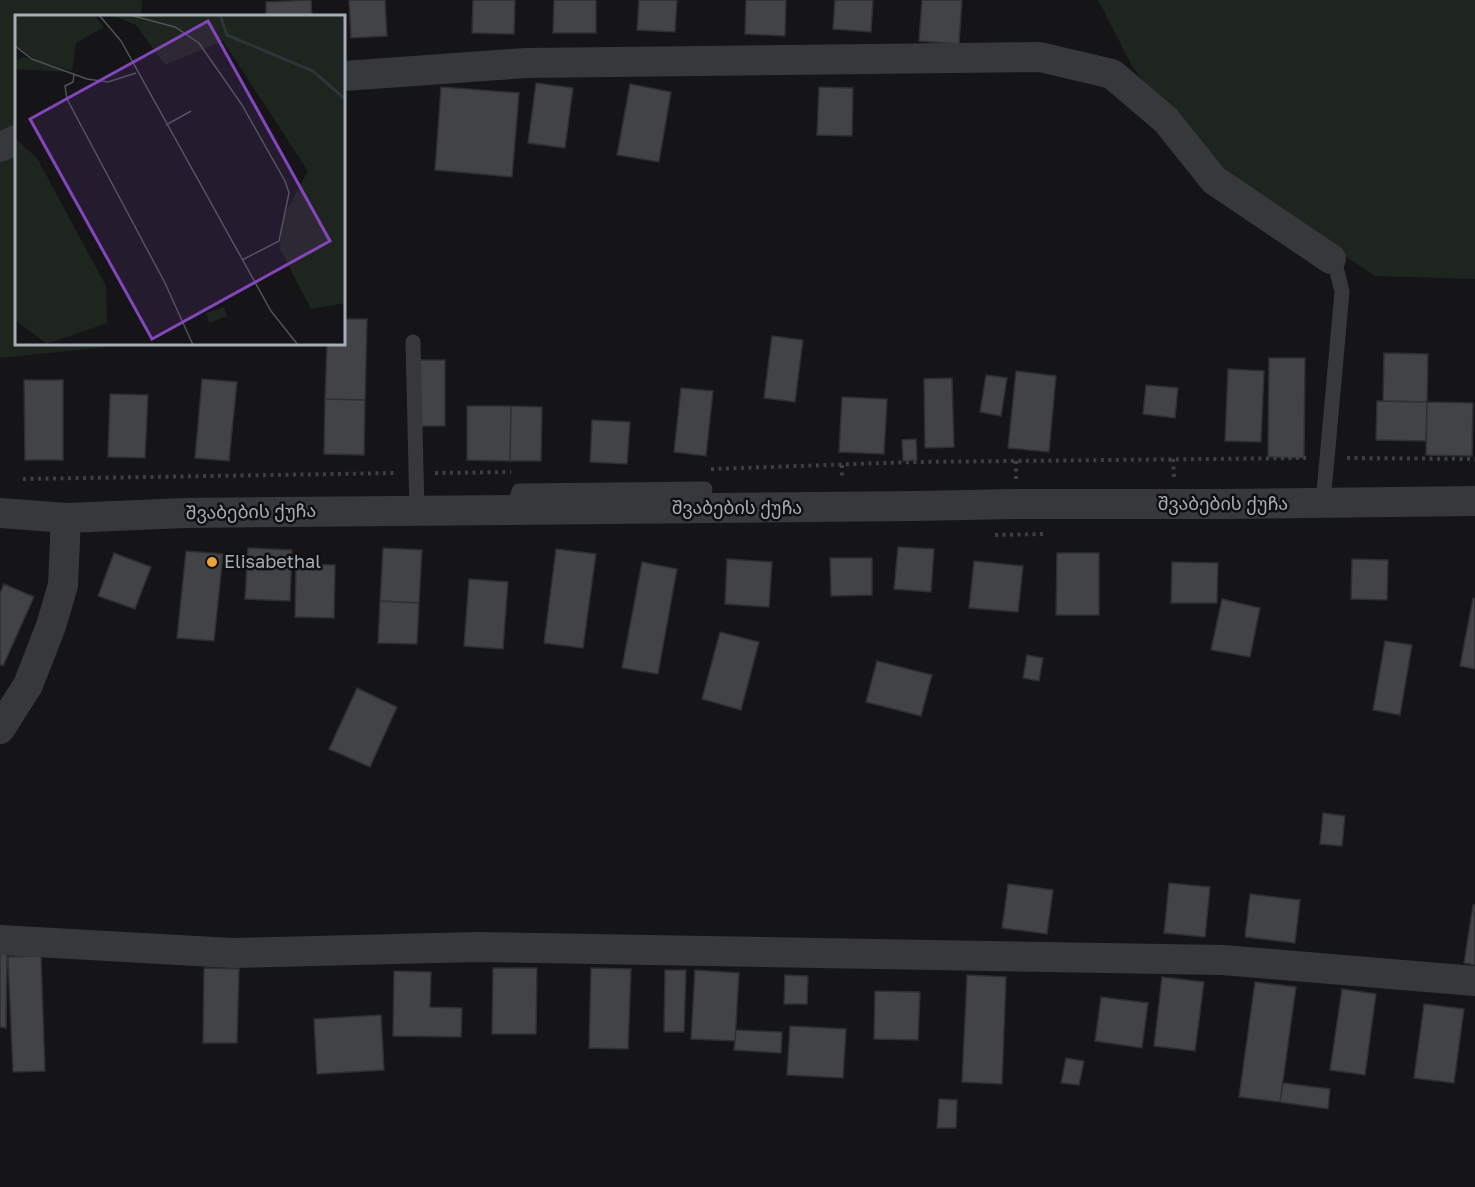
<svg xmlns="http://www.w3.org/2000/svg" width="1475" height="1187" font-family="'Golos Text','Noto Sans Georgian',sans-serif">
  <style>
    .green { fill: #1d251e }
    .building { fill: #414347; stroke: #2f2f33; stroke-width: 1.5 }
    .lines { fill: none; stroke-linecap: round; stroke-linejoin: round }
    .path { stroke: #3c3f43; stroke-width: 4; stroke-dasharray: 3 4.5; stroke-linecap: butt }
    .lane { stroke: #36383c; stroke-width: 15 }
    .street { stroke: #36383c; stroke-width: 30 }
    .poi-dot { fill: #eca338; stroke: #101012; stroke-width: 2 }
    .labels { text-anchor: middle; stroke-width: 5; stroke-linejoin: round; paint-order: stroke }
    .street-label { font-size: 18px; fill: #a7adb7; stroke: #101012 }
    .poi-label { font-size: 18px; fill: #a7adb7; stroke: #101012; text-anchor: start }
    .inset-river { fill: none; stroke: #2c353a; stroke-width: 3 }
    .inset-road { fill: none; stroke: #4f5257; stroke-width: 1.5 }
    .view { fill: #8446bd; fill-opacity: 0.15; stroke: #8446bd; stroke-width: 3 }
    .inset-edge { fill: none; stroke: #a7adb7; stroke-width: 3 }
  </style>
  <rect width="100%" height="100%" fill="#151517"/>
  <!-- green -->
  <path class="green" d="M 0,0 L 142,0 L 141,16 L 16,16 L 16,344 L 108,344 L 107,347 L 0,358 Z
    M 1098,0 L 1475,0 L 1475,279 L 1375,276 L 1218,173 L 1133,68 Z"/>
  <!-- building -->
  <path class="building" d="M 311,0 L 312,16 L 266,16 L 266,2 Z
    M 349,0 L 385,0 L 387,36 L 351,38 Z
    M 473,0 L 515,0 L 514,34 L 472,33 Z
    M 554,0 L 596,0 L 596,33 L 553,33 Z
    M 639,0 L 677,0 L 675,32 L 637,30 Z
    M 746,0 L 786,0 L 785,36 L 745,34 Z
    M 835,0 L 873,0 L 871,32 L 833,29 Z
    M 922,0 L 962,0 L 959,44 L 919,41 Z
    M 536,83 L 573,88 L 565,148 L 528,143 Z
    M 630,84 L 671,92 L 659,162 L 617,155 Z
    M 441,87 L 519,93 L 512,177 L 435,170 Z
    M 819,87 L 853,88 L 852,136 L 817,135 Z
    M 344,319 L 367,319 L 365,400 L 325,399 L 327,344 L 344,344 Z
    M 772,336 L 803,340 L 795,402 L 764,398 Z
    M 1384,353 L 1428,354 L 1427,402 L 1383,401 Z
    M 1269,358 L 1305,358 L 1304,458 L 1268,457 Z
    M 420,360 L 445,360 L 445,426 L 420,426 Z
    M 1228,369 L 1264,371 L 1261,442 L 1225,441 Z
    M 1016,371 L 1056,376 L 1049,452 L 1008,448 Z
    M 986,375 L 1007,378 L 1001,416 L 980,412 Z
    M 952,378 L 954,447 L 925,448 L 924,379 Z
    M 202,379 L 237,382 L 229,461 L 195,458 Z
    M 24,380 L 63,380 L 63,460 L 25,460 Z
    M 1146,385 L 1178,388 L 1175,418 L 1143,414 Z
    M 681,388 L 713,391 L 706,456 L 674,452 Z
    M 110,394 L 148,395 L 145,458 L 108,457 Z
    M 842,397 L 887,399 L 884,454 L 839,452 Z
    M 325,399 L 365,400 L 364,455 L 324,454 Z
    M 1377,401 L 1427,402 L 1426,441 L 1376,440 Z
    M 1427,402 L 1473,403 L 1472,456 L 1426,455 Z
    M 467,406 L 511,406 L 510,461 L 467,460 Z
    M 511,406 L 542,407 L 541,461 L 510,461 Z
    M 592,420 L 630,422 L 627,464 L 590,462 Z
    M 916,439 L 917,460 L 903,461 L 902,440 Z
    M 898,547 L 934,549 L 931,592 L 894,589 Z
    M 248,548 L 292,550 L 290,601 L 245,599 Z
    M 383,548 L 422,550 L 419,603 L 380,601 Z
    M 556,549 L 596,554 L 583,648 L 544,643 Z
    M 186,551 L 223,554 L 214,641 L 177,638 Z
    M 114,553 L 151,567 L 135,609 L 98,596 Z
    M 1057,553 L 1099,553 L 1099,615 L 1056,615 Z
    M 830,558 L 872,558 L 872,595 L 831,596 Z
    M 727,559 L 772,562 L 769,607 L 725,604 Z
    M 1352,559 L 1388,560 L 1387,600 L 1351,599 Z
    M 974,561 L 1023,566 L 1018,612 L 969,608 Z
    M 642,562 L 677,569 L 658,674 L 622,668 Z
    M 1172,562 L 1218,563 L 1217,603 L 1171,603 Z
    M 296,564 L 335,565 L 334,618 L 295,617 Z
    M 469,579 L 508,582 L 503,649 L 464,646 Z
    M 4,584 L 34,597 L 3,666 L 0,664 L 0,593 Z
    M 1473,598 L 1475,599 L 1475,669 L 1460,666 Z
    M 1222,599 L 1260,608 L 1250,657 L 1211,650 Z
    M 380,601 L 419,603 L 417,644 L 378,643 Z
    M 720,632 L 759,642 L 741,710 L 702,699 Z
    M 1385,641 L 1412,645 L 1400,715 L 1373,710 Z
    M 1027,655 L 1043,658 L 1039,681 L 1023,678 Z
    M 877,661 L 932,675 L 921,716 L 866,702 Z
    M 357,688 L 397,707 L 370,767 L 329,749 Z
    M 1323,813 L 1345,816 L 1342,846 L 1320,844 Z
    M 1169,883 L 1210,887 L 1205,937 L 1164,933 Z
    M 1008,884 L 1053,890 L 1047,934 L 1002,928 Z
    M 1250,894 L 1300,900 L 1295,943 L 1245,937 Z
    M 1473,905 L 1475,905 L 1475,965 L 1464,963 Z
    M 0,954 L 7,954 L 6,1028 L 0,1027 Z
    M 41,956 L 45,1071 L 13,1072 L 8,957 Z
    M 204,968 L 239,969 L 237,1043 L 203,1043 Z
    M 493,968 L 537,968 L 536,1034 L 492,1034 Z
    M 591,968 L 631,969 L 628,1049 L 589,1048 Z
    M 665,970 L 686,970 L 684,1032 L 664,1032 Z
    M 695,970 L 739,973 L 735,1041 L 691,1039 Z
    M 394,971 L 431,972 L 430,1007 L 462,1008 L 461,1037 L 393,1036 Z
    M 785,975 L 808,976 L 807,1004 L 784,1004 Z
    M 967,975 L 1006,977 L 1002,1084 L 962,1082 Z
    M 1162,977 L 1204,982 L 1195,1051 L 1154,1046 Z
    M 1255,982 L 1296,987 L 1280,1102 L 1239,1097 Z
    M 1342,989 L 1376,994 L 1365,1075 L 1330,1070 Z
    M 875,991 L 920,992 L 918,1040 L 874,1039 Z
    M 1101,997 L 1148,1003 L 1142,1048 L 1095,1041 Z
    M 1424,1004 L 1464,1009 L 1454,1083 L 1414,1078 Z
    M 381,1015 L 384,1070 L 317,1074 L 314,1019 Z
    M 790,1026 L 846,1029 L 843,1078 L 787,1075 Z
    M 736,1030 L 782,1032 L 781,1053 L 734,1050 Z
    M 1066,1058 L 1084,1061 L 1079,1085 L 1061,1083 Z
    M 1283,1083 L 1330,1089 L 1328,1109 L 1280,1102 Z
    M 939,1099 L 957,1100 L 956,1128 L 937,1128 Z"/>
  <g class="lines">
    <!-- path -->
    <path class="path" d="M 1347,458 L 1475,459
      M 1173,459 L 1174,477
      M 842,465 L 842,479
      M 711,469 L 914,462 L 1306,458
      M 435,473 L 511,472
      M 23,479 L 397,473
      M 1016,479 L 1016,461
      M 995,535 L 1045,534"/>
    <!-- lane -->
    <path class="lane" d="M 413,342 L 417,511
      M 1323,503 L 1342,292 L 1337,271 L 1331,259
      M 514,510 L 519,491 L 705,489"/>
    <!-- street -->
    <path class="street" d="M 344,76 L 526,63 L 1040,57 L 1112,74 L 1166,120 L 1214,180 L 1331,259
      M 0,147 L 16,140
      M 0,513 L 66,518 L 185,513 L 915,506 L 1015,504 L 1222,504 L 1475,501
      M 0,729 L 28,685 L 51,626 L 63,585 L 66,518
      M 0,940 L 232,953 L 476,947 L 1223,960 L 1475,981"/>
  </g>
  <!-- markers -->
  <circle class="poi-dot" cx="212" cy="562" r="6"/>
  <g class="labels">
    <!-- street labels -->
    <g class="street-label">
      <text x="1223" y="510">შვაბების ქუჩა</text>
      <text x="737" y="514">შვაბების ქუჩა</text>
      <text transform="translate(251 512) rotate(-1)" y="6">შვაბების ქუჩა</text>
    </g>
    <!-- poi labels -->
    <g class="poi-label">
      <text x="224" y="568">Elisabethal</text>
    </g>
  </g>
  <!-- overview -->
  <g transform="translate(15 15)">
    <rect width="330" height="330" fill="#151517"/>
    <path d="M 0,0 L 79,0 L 89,12 L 61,28 L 57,56 L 21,45 L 0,31 ZM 96,0 L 330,0 L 330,288 L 296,294 L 265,234 L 268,202 L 293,156 L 208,26 L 150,50 L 121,10 ZM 9,42 L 53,57 L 0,54 L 0,46 ZM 0,123 L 22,143 L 91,271 L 92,308 L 32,329 L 0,305 ZM 209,292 L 212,301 L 194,308 L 191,298 Z" fill="#1d251e"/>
    <path class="inset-river" d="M 205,0 L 212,20 L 298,56 L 330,84"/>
    <path class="inset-road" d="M 84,0 L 106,26 L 256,296 L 283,330M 115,0 L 160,12 L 184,28 L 227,90 L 270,166 L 274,178 L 264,226 L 227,245M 0,31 L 17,44 L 72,64 L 93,67 L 121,58M 59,60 L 58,67 L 50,71 L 52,84 L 150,268 L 178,330M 151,110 L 176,96"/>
    <path class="view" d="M 193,6 L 315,226 L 137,324 L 15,104 Z"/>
    <rect width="330" height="330" class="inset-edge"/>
  </g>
</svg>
